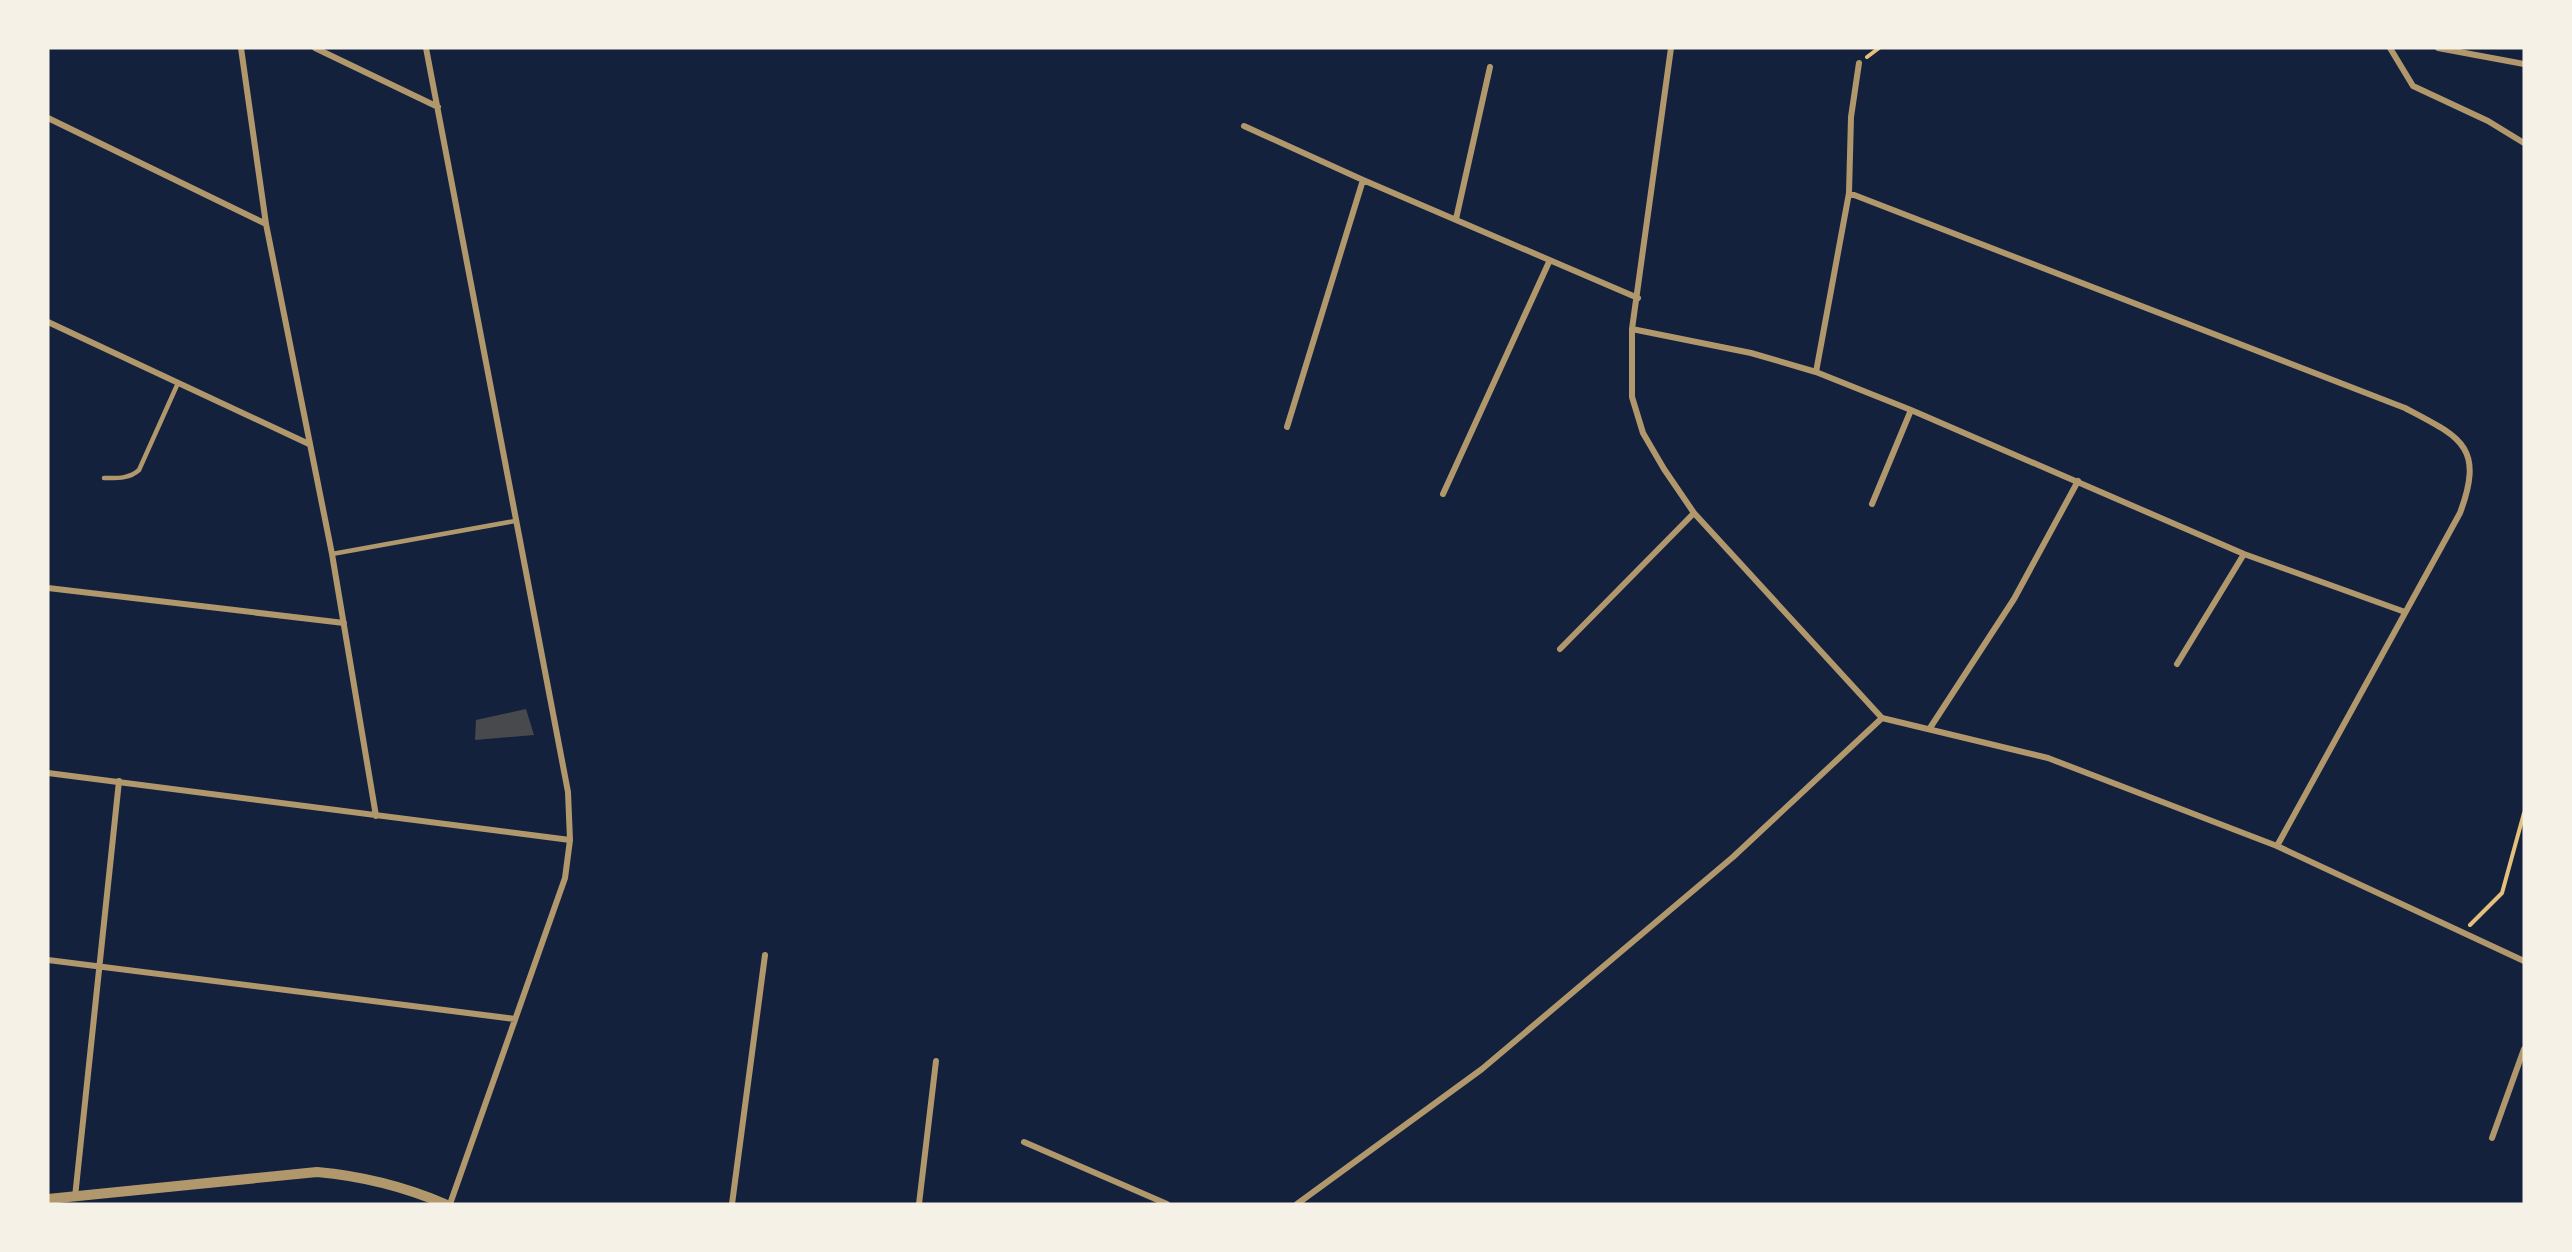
<svg xmlns="http://www.w3.org/2000/svg" width="2572" height="1252" font-family="Barlow,sans-serif">
  <style>
    .building { fill: #48494c }
    .lines { fill: none; stroke-linecap: round; stroke-linejoin: round }
    .path { stroke: #e5c07b; stroke-width: 4 }
    .service { stroke: #b1986c; stroke-width: 4.5 }
    .minor { stroke: #b1986c; stroke-width: 6 }
    .tertiary { stroke: #b1986c; stroke-width: 10 }
  </style>
  <rect width="100%" height="100%" fill="#14213d"/>
  <!-- building -->
  <path class="building" d="M 526,709 L 534,735 L 475,740 L 476,720 Z"/>
  <g class="lines">
    <!-- path -->
    <path class="path" d="M 1867,57 L 1879,48
      M 2470,925 L 2502,893 L 2524,813"/>
    <!-- service -->
    <path class="service" d="M 104,478 C 117,478 129,479 139,470 L 178,383
      M 332,554 L 515,521"/>
    <!-- minor -->
    <path class="minor" d="M 241,48 L 266,224 L 332,554 L 376,816
      M 315,48 L 438,107
      M 426,48 L 568,792 L 570,840 L 565,878 L 450,1204
      M 1671,48 L 1632,329 L 1632,397 L 1643,433 L 1664,469 L 1694,513 L 1882,718 L 2048,758 L 2277,846 L 2524,961
      M 2390,48 L 2413,86 L 2488,121 L 2524,143
      M 2438,48 L 2524,64
      M 48,118 L 266,224
      M 1244,126 L 1363,180 L 1638,298
      M 1849,193 L 2405,408 C 2460,437 2485,446 2460,513 L 2277,846
      M 1456,219 L 1490,67
      M 48,322 L 309,444
      M 1632,329 L 1751,353 L 1816,372 L 1911,410 L 2244,554 L 2405,612
      M 1816,372 L 1849,193 L 1851,117 L 1859,63
      M 1287,427 L 1363,180
      M 1443,494 L 1549,262
      M 1872,504 L 1911,410
      M 48,588 L 344,623
      M 1560,649 L 1694,513
      M 2177,664 L 2244,554
      M 1930,728 L 2014,599 L 2078,481
      M 48,773 L 570,840
      M 48,960 L 515,1019
      M 2492,1138 L 2524,1049
      M 1024,1142 L 1167,1204
      M 75,1197 L 119,781
      M 732,1204 L 765,955
      M 919,1204 L 936,1061
      M 1297,1204 L 1482,1069 L 1733,857 L 1882,718"/>
    <!-- tertiary -->
    <path class="tertiary" d="M 48,1199 L 317,1172 C 362,1176 403,1186 445,1204"/>
  </g>
  <!-- border -->
  <rect width="2572" height="1252" fill="none" stroke="#f6f1e7" stroke-width="99"/>
</svg>
